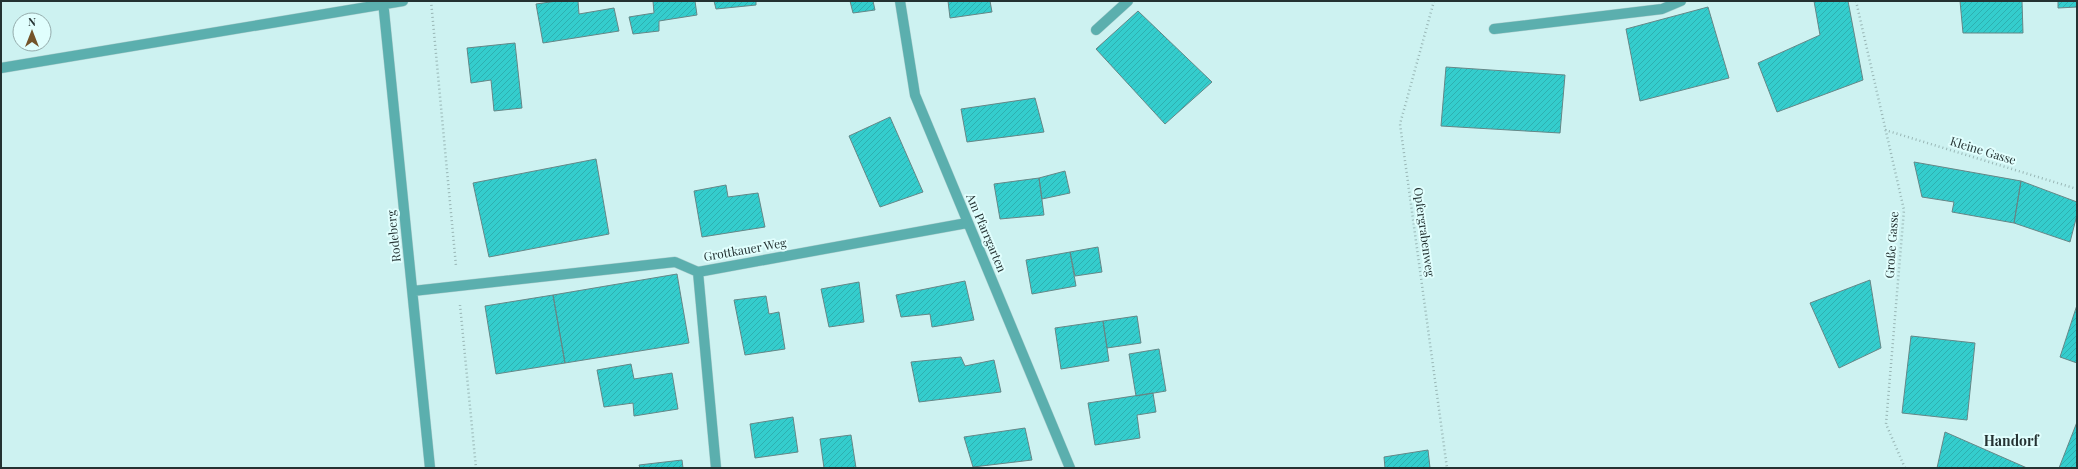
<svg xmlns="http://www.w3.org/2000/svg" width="2078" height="469" font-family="'Playfair Display',serif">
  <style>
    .building { fill: url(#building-hatch); stroke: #658787 }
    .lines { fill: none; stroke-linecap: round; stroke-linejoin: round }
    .minor-casing { stroke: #afcfcf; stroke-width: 11 }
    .path { stroke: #99b7b6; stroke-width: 2.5; stroke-dasharray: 1 3; stroke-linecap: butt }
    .minor { stroke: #5bafae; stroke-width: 10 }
    .labels { text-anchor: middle; stroke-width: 4; stroke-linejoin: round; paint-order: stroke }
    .street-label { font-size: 12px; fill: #243232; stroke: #e0fefd }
    .quarter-label { font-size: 14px; font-weight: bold; fill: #243232; stroke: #e0fefd }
  </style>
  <defs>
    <pattern id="building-hatch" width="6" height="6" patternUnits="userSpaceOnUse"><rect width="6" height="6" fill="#34cdcd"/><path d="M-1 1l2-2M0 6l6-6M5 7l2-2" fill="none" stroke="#2eb0b0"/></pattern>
  </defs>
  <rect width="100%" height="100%" fill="#cdf2f1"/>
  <!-- building -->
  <path class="building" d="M 557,1 L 578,1 L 579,14 L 614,8 L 619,31 L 543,43 L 536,4 Z
    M 653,1 L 695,1 L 697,15 L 659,21 L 659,31 L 633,34 L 629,17 L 654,13 Z
    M 714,1 L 756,1 L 756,5 L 716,9 Z
    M 850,1 L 873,1 L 875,10 L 853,13 Z
    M 948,1 L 990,1 L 992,12 L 950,18 Z
    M 1814,1 L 1848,1 L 1863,80 L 1777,112 L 1758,63 L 1820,35 Z
    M 1960,1 L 2022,1 L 2023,33 L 1963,33 Z
    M 2058,1 L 2077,1 L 2077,7 L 2058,8 Z
    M 1708,7 L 1729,78 L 1640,101 L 1626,29 Z
    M 1138,11 L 1212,82 L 1165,124 L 1096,49 Z
    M 515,43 L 522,108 L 494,111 L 491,80 L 471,83 L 467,48 Z
    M 1446,67 L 1565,75 L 1560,133 L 1441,126 Z
    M 1035,98 L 1044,132 L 967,142 L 961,109 Z
    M 890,117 L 923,192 L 880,207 L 849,136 Z
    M 596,159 L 609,234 L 489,257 L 473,183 Z
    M 1914,162 L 2021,181 L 2014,223 L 1952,212 L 1954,202 L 1922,197 Z
    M 1065,171 L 1070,193 L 1042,199 L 1039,178 Z
    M 1039,178 L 1044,215 L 1000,219 L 994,184 Z
    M 2021,181 L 2077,202 L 2077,215 L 2070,242 L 2014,223 Z
    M 726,185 L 728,197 L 758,193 L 765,227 L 702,237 L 694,191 Z
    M 1098,247 L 1102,272 L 1075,276 L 1070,252 Z
    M 1070,252 L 1076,286 L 1032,294 L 1026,260 Z
    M 677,274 L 689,343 L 565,363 L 553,295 Z
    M 1870,280 L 1881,348 L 1839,368 L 1810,303 Z
    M 965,281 L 974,320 L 932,327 L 930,314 L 901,317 L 896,295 Z
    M 859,282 L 864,322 L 829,327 L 821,289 Z
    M 553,295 L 565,363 L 496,374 L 485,306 Z
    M 766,296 L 769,314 L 779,312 L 785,349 L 745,355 L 734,300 Z
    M 2077,305 L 2077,363 L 2060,357 Z
    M 1137,316 L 1141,343 L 1107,348 L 1103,321 Z
    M 1103,321 L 1109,361 L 1061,369 L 1055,328 Z
    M 1911,336 L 1975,343 L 1967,420 L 1902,413 Z
    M 1159,349 L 1166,391 L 1136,396 L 1129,354 Z
    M 961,357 L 965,366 L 994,360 L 1001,392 L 919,402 L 911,362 Z
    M 631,364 L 634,379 L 672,373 L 678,409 L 634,416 L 633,403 L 604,407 L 597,370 Z
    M 1153,393 L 1156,412 L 1137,415 L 1140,438 L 1095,445 L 1088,403 Z
    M 793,417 L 798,452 L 755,458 L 750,424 Z
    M 2077,422 L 2077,468 L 2059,468 Z
    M 1025,428 L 1032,460 L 973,467 L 964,437 Z
    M 1945,432 L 2027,468 L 1937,468 Z
    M 851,435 L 856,468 L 824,468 L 820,439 Z
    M 1428,450 L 1430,468 L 1385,468 L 1384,457 Z
    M 682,460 L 683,468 L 640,468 L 639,465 Z"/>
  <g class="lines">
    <defs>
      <path id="minor" d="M 383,1 L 430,468
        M 900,1 L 915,95 L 1070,468
        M 1494,29 L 1662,9 L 1681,1
        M 1096,30 L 1128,1
        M 1,68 L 403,1
        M 413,291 L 675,262 L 698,272
        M 716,468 L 698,272 L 967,223"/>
    </defs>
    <!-- minor casing -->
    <use href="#minor" class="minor-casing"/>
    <!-- path -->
    <path class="path" d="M 431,1 L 456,266
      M 1434,1 L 1400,124 L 1447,468
      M 1856,1 L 1904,210 L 1886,424 L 1905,468
      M 1885,130 L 2077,189
      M 460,305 L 476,468"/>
    <!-- minor -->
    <use href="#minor" class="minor"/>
  </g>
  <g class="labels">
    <!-- street labels -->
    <g class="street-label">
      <text transform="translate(1983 151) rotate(17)" y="4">Kleine Gasse</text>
      <text transform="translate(1424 232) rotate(82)" y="4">Opfergrabenweg</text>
      <text transform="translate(986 233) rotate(67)" y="4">Am Pfarrgarten</text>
      <text transform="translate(394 236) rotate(-96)" y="4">Rodeberg</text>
      <text transform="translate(1892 245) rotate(-86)" y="4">Große Gasse</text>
      <text transform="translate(745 250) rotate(-10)" y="4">Grottkauer Weg</text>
    </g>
    <!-- quarter labels -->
    <g class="quarter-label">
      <text x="2011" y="446">Handorf</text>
    </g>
  </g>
  <!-- border -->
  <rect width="2078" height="469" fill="none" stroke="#243232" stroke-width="4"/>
  <!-- north arrow -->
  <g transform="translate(32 32)"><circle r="19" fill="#e0fefd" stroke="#95acac"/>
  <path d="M0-3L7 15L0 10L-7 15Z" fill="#74542a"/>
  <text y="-6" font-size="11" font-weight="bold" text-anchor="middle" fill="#243232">N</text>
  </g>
</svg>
